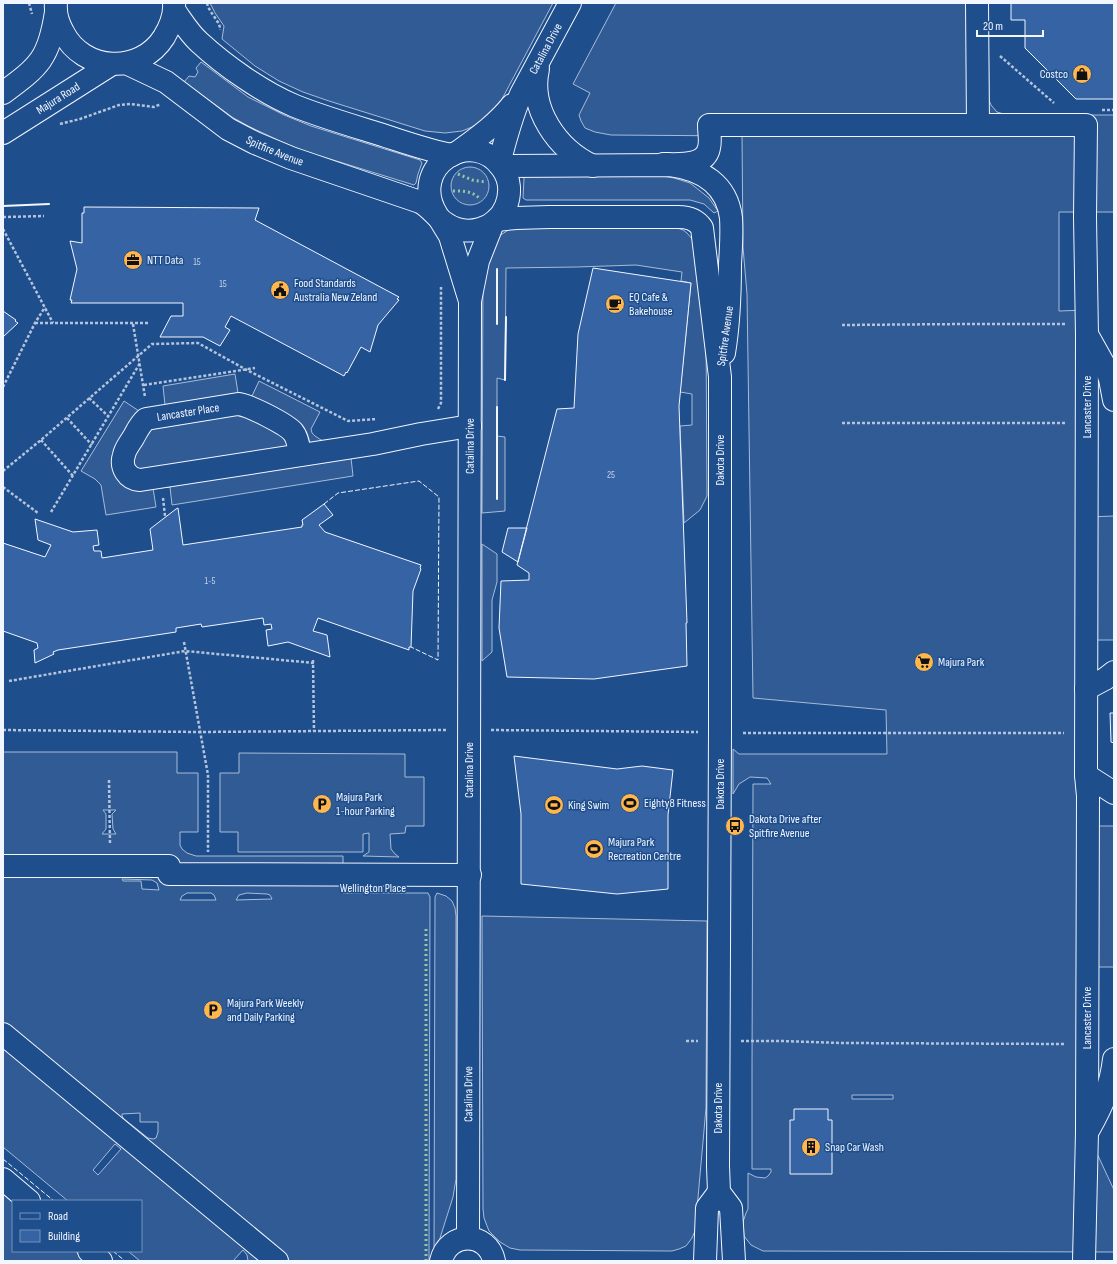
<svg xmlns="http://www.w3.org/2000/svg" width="1117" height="1264" font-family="'Sofia Sans Condensed',sans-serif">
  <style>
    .built { fill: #305b95; stroke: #a8bbd7; fill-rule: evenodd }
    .building { fill: #3563a3; stroke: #f2f6ff }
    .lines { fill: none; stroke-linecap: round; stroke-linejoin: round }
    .minor-casing { stroke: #f2f6ff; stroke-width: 24 }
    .major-casing { stroke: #f2f6ff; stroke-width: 24 }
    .path { stroke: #b3c4dc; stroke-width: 2.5; stroke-dasharray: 3 2; stroke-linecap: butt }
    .minor { stroke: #1f4e8c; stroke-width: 22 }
    .major { stroke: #1f4e8c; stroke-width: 22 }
    .hedge { stroke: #97c8a6; stroke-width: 3; stroke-dasharray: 2 3; stroke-linecap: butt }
    .fence { stroke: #f2f6ff; stroke-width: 1; stroke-dasharray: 5 2; stroke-linecap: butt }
    .wall { stroke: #f2f6ff; stroke-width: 2 }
    .labels { text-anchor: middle; stroke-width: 3; stroke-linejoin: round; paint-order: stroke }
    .number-label { font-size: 10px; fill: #c3d1e8 }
    .street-label { font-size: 12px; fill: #f2f6ff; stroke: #1f4e8c }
    .poi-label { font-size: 12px; fill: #f2f6ff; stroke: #1f4e8c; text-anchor: start }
  </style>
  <rect width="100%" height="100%" fill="#1f4e8c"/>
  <!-- built -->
  <path class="built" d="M 210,3 L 553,3 L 502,99 L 495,110 L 482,121 L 472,127 L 462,131 L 445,133 L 425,131 L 329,101 L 303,92 L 279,81 L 255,66 L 222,39 L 224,26 L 215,13 Z
    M 616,3 L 988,3 L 989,100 L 991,105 L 997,112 L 1007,115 L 1114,115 L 1114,212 L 1059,212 L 1059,311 L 1087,310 L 1087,517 L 1114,516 L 1114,640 L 1086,640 L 1088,826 L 1114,826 L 1114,967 L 1088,967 L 1087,1132 L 1114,1190 L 1114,1252 L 763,1251 L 751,1245 L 744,1236 L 743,1222 L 746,1213 L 748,1209 L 748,1173 L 756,1177 L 765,1178 L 768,1176 L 771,1172 L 771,1169 L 752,1169 L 752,1072 L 753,784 L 771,784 L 767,778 L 750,777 L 739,784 L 733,794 L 733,749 L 739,754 L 887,754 L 886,710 L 753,698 L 747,294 L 743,247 L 742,136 L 611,135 L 595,132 L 585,128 L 581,121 L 579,115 L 590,93 L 573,84 ZM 852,1095 L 893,1095 L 893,1099 L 852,1099 Z
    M 201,62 L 248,97 L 284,115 L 311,126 L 420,160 L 422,163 L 418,174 L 416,183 L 414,185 L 304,151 L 282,142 L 248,126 L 232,117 L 184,82 L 189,76 L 195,77 L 198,72 L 196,68 Z
    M451 186a19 19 0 1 1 38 0a19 19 0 1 1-38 0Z
    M 526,175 L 662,176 L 674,178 L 690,183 L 709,198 L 718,211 L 714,213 L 704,204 L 690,200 L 526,200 L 523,198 L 524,178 Z
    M 517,227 L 675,227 L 683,230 L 687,233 L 693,240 L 706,334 L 707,496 L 700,510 L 684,523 L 680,426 L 692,425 L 692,394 L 680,392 L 691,283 L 681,281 L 682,272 L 636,265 L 577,267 L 506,268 L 505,380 L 497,378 L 497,436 L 505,437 L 505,511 L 482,513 L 483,274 L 499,236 L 510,229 Z
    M 235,374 L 238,393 L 241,393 L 252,396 L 259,381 L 320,412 L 311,429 L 312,433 L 315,436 L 321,440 L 325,441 L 351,458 L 353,476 L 172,505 L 170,487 L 153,488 L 156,507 L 106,515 L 101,485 L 95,479 L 81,471 L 124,401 L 139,411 L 165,405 L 163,386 Z
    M 482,544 L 497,554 L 497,582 L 492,600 L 492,652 L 482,661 Z
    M 3,752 L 177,752 L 177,773 L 198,773 L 198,832 L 180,832 L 180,845 L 182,849 L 187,853 L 196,856 L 343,856 L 343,893 L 428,893 L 430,897 L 429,1261 L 248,1261 L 247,1255 L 243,1250 L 233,1261 L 140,1261 L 128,1251 L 141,1251 L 141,1201 L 68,1201 L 3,1147 ZM 103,810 L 116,810 L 112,814 L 113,829 L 116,834 L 102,834 L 106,829 L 106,814 ZM 122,879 L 152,880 L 157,883 L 159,890 L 142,889 L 141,881 L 123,881 ZM 187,893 L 211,893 L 214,895 L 216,900 L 180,900 L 182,896 ZM 247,893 L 267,894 L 270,895 L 272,899 L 236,900 L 239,895 ZM 140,1113 L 140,1122 L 158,1122 L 158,1132 L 156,1138 L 153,1139 L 148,1138 L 124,1119 L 122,1116 L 122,1114 ZM 115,1144 L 121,1149 L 98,1175 L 93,1170 Z
    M 239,753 L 405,754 L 405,777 L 424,777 L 424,826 L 406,826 L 405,833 L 390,834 L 391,849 L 395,854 L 399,857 L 363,856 L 369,852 L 369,833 L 363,834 L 363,852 L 238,852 L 238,832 L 220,832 L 220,773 L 239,773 Z
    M 437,893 L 446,896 L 452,901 L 455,908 L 456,916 L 456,1179 L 453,1197 L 434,1257 L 435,897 Z
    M 482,916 L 707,921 L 706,1108 L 695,1231 L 692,1238 L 686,1246 L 679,1249 L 672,1251 L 520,1250 L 510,1248 L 500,1242 L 489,1231 L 484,1218 L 483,1209 Z
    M 3,1191 L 13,1201 L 13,1251 L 75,1251 L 87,1261 L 3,1261 Z"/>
  <!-- building -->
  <path class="building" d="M 1011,3 L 1114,3 L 1114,99 L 1076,99 L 1025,48 L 1025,20 L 1011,20 Z
    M 84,207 L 259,208 L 255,220 L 399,297 L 397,299 L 399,300 L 378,325 L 370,352 L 361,347 L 347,373 L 346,372 L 344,376 L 231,316 L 225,327 L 230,330 L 220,346 L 203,337 L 160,337 L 171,316 L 183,316 L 183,303 L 71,303 L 72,300 L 70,300 L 77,269 L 70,241 L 82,243 L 82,213 L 84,213 Z
    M 593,268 L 691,283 L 679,406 L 687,623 L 686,623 L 687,666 L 594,679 L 507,677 L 499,628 L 501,581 L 529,580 L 529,573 L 517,565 L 557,409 L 574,408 L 578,334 Z
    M 3,311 L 16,320 L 15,321 L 18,323 L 3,337 Z
    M 324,504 L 333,515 L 319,525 L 325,532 L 421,565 L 420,568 L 421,569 L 413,591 L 411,647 L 409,647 L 409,650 L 318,618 L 313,631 L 327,635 L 330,657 L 288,642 L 268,646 L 266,630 L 272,629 L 271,624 L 264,625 L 263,618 L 202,627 L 201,624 L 176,628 L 176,632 L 58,650 L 53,652 L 54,654 L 35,663 L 34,650 L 38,648 L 37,643 L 3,631 L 3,543 L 45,557 L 51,545 L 38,540 L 35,519 L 73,532 L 97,530 L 99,545 L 93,546 L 94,551 L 101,551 L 102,558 L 153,550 L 150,529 L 176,509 L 178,508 L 183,545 L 302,527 L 302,525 L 303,525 L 302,520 Z
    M 508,528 L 527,528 L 518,562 L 502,552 Z
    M 1110,713 L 1114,713 L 1114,743 L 1111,742 Z
    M 514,756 L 617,769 L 642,766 L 673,770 L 668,815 L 668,889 L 617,894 L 521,884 L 521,814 Z
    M 794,1109 L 828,1109 L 828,1120 L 832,1120 L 832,1174 L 790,1174 L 790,1120 L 794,1120 Z"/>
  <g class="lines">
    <defs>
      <g id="minor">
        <path d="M 977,3 L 978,125"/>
        <path d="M 174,10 C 182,21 189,33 199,42 C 225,66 262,92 295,106 C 320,116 347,124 373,132 C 399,140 425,150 452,155"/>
        <path id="s1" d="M 126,63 L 166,82 L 228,129 L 255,143 L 291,158 L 420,202 C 430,207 436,217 445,223 C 466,238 496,230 506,206 C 511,193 510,179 502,168 C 473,126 407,166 437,215"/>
        <path d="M 538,69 C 529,109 557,149 593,166"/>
        <path d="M 458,152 C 477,138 497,124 512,105"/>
        <path id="s2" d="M 499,164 C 505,140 511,117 521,94 L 570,3"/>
        <path d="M 663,164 C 678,164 705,167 709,148 C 711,141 709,133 709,125 L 1086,125 L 1085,217 L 1087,335 L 1086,775 L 1088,796 L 1087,1132 L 1084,1261"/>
        <path d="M 501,166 L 670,165 C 701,169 727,184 731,218 C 732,233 731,249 730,264 C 730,294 729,323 724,353"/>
        <path d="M 439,218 L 450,236 L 453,246 L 469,298"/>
        <path d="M 496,220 L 516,218 L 549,217 L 678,217 C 688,217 696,219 702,228 L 720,377 L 720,732 L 718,1166 L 719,1192 L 731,1208 L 734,1261"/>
        <path d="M 1088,336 L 1107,370 L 1110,379 L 1114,400"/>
        <path d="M 300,455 C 299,448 298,438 293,432 C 286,424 249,405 238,404 L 146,419 C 140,424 137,431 133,438 C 130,443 125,449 124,455 C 120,467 127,479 140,480 L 373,444 L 421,434 L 470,426"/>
        <path d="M 1086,689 L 1105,679 L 1114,672"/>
        <path d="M 1086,775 L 1114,793"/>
        <path d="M 3,866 L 169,866 L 169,874 L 470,875"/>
        <path d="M 3,1034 L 277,1261"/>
        <path d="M 1089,1129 C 1102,1106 1111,1086 1114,1059"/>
        <path d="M 3,1179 L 29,1201"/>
        <path id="s3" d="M 468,1238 L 470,301 L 478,261 L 493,223"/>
        <path d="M 89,1251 L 101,1261"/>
        <path d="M 441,1261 C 448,1231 488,1231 494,1261"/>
        <path d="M 705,1261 L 707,1208 L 719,1192"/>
      </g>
      <g id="major">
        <path d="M 56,3 C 55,13 58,23 63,32 C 83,72 140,75 164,37 C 170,27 175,15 174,3"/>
        <path d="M 3,93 C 40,66 49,58 56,12"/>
        <path id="s4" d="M 3,133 L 112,64"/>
      </g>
    </defs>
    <!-- minor casing -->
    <use href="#minor" class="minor-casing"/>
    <!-- major casing -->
    <use href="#major" class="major-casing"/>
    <!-- path -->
    <path class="path" d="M 29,3 L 32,14
      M 207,3 C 209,13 221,22 220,30
      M 1000,56 L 1054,103
      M 1102,110 L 1114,110
      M 60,124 L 80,119 L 119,105 L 130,104 L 154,107 L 161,104
      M 3,217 L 44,216
      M 3,229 L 53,323
      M 35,323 L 150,323
      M 133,324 L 145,397
      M 842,325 L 966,324 L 1065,324
      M 144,385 L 255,368
      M 3,387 L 35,323 L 45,307
      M 89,398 L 108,416
      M 438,409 L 441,403 L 441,287
      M 67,418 L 92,445
      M 842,423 L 1066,423
      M 41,440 L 73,476
      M 3,471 L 41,440 L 152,344 L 198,343 L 245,369 L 348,421 L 377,419
      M 3,487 L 38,513
      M 163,498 L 165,516
      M 51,512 L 140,363
      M 184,642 L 208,775 L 208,852
      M 313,660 L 314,731
      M 9,681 L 185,651 L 314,663
      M 3,730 L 199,732 L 446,730
      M 491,730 L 698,732
      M 743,733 L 1064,733
      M 109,780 L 110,844
      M 686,1041 L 698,1041
      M 741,1041 L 781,1041 L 841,1043 L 1066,1044"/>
    <!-- minor -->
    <use href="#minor" class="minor"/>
    <!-- major -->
    <use href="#major" class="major"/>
    <!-- hedge -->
    <path class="hedge" d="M 458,174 L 472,180 L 486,182
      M 453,191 C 463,191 473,191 480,199
      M 426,1261 L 426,929"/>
    <!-- fence -->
    <path class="fence" d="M 324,504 L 338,493 L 419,481 L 439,497 L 438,660 L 411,647
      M 3,1159 L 54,1201
      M 113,1251 L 125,1261"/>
    <!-- wall -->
    <path class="wall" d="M 3,206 L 49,204
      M 497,269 L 497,324
      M 505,380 L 506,317
      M 497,407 L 497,499"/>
  </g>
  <!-- icons -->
  <defs>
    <symbol id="shop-disc" viewBox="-11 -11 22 22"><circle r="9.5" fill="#ffb74d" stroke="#1f4e8c"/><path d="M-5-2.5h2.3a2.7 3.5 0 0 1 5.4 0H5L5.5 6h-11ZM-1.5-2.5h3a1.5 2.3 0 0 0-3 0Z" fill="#111"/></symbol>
    <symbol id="office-disc" viewBox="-11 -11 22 22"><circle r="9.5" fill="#ffb74d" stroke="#1f4e8c"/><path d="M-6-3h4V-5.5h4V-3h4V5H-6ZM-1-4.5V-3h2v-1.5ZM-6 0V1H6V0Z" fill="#111"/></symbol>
    <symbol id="civic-disc" viewBox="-11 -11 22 22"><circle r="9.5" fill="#ffb74d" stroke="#1f4e8c"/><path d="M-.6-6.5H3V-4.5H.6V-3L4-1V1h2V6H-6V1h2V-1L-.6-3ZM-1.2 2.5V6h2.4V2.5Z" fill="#111"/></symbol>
    <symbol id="cafe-disc" viewBox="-11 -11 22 22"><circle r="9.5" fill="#ffb74d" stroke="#1f4e8c"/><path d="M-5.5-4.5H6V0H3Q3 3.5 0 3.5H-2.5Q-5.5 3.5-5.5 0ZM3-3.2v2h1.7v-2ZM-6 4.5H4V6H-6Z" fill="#111"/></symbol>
    <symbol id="supermarket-disc" viewBox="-11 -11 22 22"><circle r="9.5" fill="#ffb74d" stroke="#1f4e8c"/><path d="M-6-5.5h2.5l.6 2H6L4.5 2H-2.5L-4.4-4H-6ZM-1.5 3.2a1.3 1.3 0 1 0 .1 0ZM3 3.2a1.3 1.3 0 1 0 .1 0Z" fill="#111"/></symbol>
    <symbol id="stadium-disc" viewBox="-11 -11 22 22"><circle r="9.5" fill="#ffb74d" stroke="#1f4e8c"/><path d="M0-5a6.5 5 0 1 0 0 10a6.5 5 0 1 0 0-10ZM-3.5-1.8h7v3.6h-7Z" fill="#111"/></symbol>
    <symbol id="parking-disc" viewBox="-11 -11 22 22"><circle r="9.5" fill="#ffb74d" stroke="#1f4e8c"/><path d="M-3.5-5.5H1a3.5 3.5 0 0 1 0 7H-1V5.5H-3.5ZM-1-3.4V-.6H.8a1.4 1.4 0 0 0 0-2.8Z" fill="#111"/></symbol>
    <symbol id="bus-disc" viewBox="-11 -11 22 22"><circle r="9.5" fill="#ffb74d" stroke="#1f4e8c"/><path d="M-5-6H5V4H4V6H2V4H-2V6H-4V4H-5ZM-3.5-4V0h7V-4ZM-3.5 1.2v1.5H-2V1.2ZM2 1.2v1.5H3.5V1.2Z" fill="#111"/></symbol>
    <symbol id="building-disc" viewBox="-11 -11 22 22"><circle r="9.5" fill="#ffb74d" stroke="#1f4e8c"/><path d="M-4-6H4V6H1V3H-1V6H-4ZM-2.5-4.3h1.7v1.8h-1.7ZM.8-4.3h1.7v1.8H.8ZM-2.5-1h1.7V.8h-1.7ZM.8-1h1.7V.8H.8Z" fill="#111"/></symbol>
  </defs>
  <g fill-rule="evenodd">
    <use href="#shop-disc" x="1071" y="63" width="22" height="22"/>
    <use href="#office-disc" x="122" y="249" width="22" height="22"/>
    <use href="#civic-disc" x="269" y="279" width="22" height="22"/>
    <use href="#cafe-disc" x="604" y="293" width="22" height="22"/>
    <use href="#supermarket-disc" x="913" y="651" width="22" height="22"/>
    <use href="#stadium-disc" x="619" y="792" width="22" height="22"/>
    <use href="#parking-disc" x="311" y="793" width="22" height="22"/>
    <use href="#stadium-disc" x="543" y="794" width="22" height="22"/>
    <use href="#bus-disc" x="724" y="815" width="22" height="22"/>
    <use href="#stadium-disc" x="583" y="838" width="22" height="22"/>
    <use href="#parking-disc" x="202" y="999" width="22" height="22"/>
    <use href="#building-disc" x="800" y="1136" width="22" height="22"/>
  </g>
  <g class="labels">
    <!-- number labels -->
    <g class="number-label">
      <text x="197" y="265">15</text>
      <text x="223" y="287">15</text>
      <text x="611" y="478">25</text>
      <text x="210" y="584">1-5</text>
    </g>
    <!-- street labels -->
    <g class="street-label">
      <text dy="4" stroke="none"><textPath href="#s2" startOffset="125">Catalina Drive</textPath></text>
      <text dy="4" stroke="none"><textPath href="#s4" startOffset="65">Majura Road</textPath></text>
      <text dy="4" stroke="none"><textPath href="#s1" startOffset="174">Spitfire Avenue</textPath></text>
      <text transform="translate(725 336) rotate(-82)" y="4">Spitfire Avenue</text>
      <text transform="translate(1087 407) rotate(-90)" y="4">Lancaster Drive</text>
      <text transform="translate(188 412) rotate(-9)" y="4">Lancaster Place</text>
      <text dy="4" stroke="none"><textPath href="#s3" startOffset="792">Catalina Drive</textPath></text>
      <text transform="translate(720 460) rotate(-90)" y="4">Dakota Drive</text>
      <text dy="4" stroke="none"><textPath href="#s3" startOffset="468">Catalina Drive</textPath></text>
      <text transform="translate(720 784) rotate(-90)" y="4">Dakota Drive</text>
      <text x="373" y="892">Wellington Place</text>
      <text transform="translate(1087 1018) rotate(-90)" y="4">Lancaster Drive</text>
      <text dy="4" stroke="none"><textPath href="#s3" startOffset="144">Catalina Drive</textPath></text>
      <text transform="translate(718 1108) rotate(-90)" y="4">Dakota Drive</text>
    </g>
    <!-- poi labels -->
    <g class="poi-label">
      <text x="1068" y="78" text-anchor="end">Costco</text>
      <text x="147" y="264">NTT Data</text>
      <text x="294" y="287">Food Standards<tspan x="294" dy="14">Australia New Zeland</tspan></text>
      <text x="629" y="301">EQ Cafe &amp;<tspan x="629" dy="14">Bakehouse</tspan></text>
      <text x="938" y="666">Majura Park</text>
      <text x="336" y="801">Majura Park<tspan x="336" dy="14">1-hour Parking</tspan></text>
      <text x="644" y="807">Eighty8 Fitness</text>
      <text x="568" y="809">King Swim</text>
      <text x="749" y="823">Dakota Drive after<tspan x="749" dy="14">Spitfire Avenue</tspan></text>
      <text x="608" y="846">Majura Park<tspan x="608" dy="14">Recreation Centre</tspan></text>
      <text x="227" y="1007">Majura Park Weekly<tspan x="227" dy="14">and Daily Parking</tspan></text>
      <text x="825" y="1151">Snap Car Wash</text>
    </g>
  </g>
  <!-- border -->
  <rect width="1117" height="1264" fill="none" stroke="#f2f6ff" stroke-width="8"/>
  <!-- legend -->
  <rect x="12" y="1200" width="130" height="52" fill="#1f4e8c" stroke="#7391ba"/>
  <rect x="20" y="1213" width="20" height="6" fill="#1f4e8c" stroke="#7391ba"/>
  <text x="48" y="1220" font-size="12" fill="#f2f6ff">Road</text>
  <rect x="20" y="1230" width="20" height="12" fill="#3563a3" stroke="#7391ba"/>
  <text x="48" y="1240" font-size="12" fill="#f2f6ff">Building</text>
  <!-- scale -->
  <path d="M977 30v6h66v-6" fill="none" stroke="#f2f6ff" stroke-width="2"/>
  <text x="983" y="30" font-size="12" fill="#f2f6ff" stroke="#1f4e8c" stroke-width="3" paint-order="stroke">20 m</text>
</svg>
